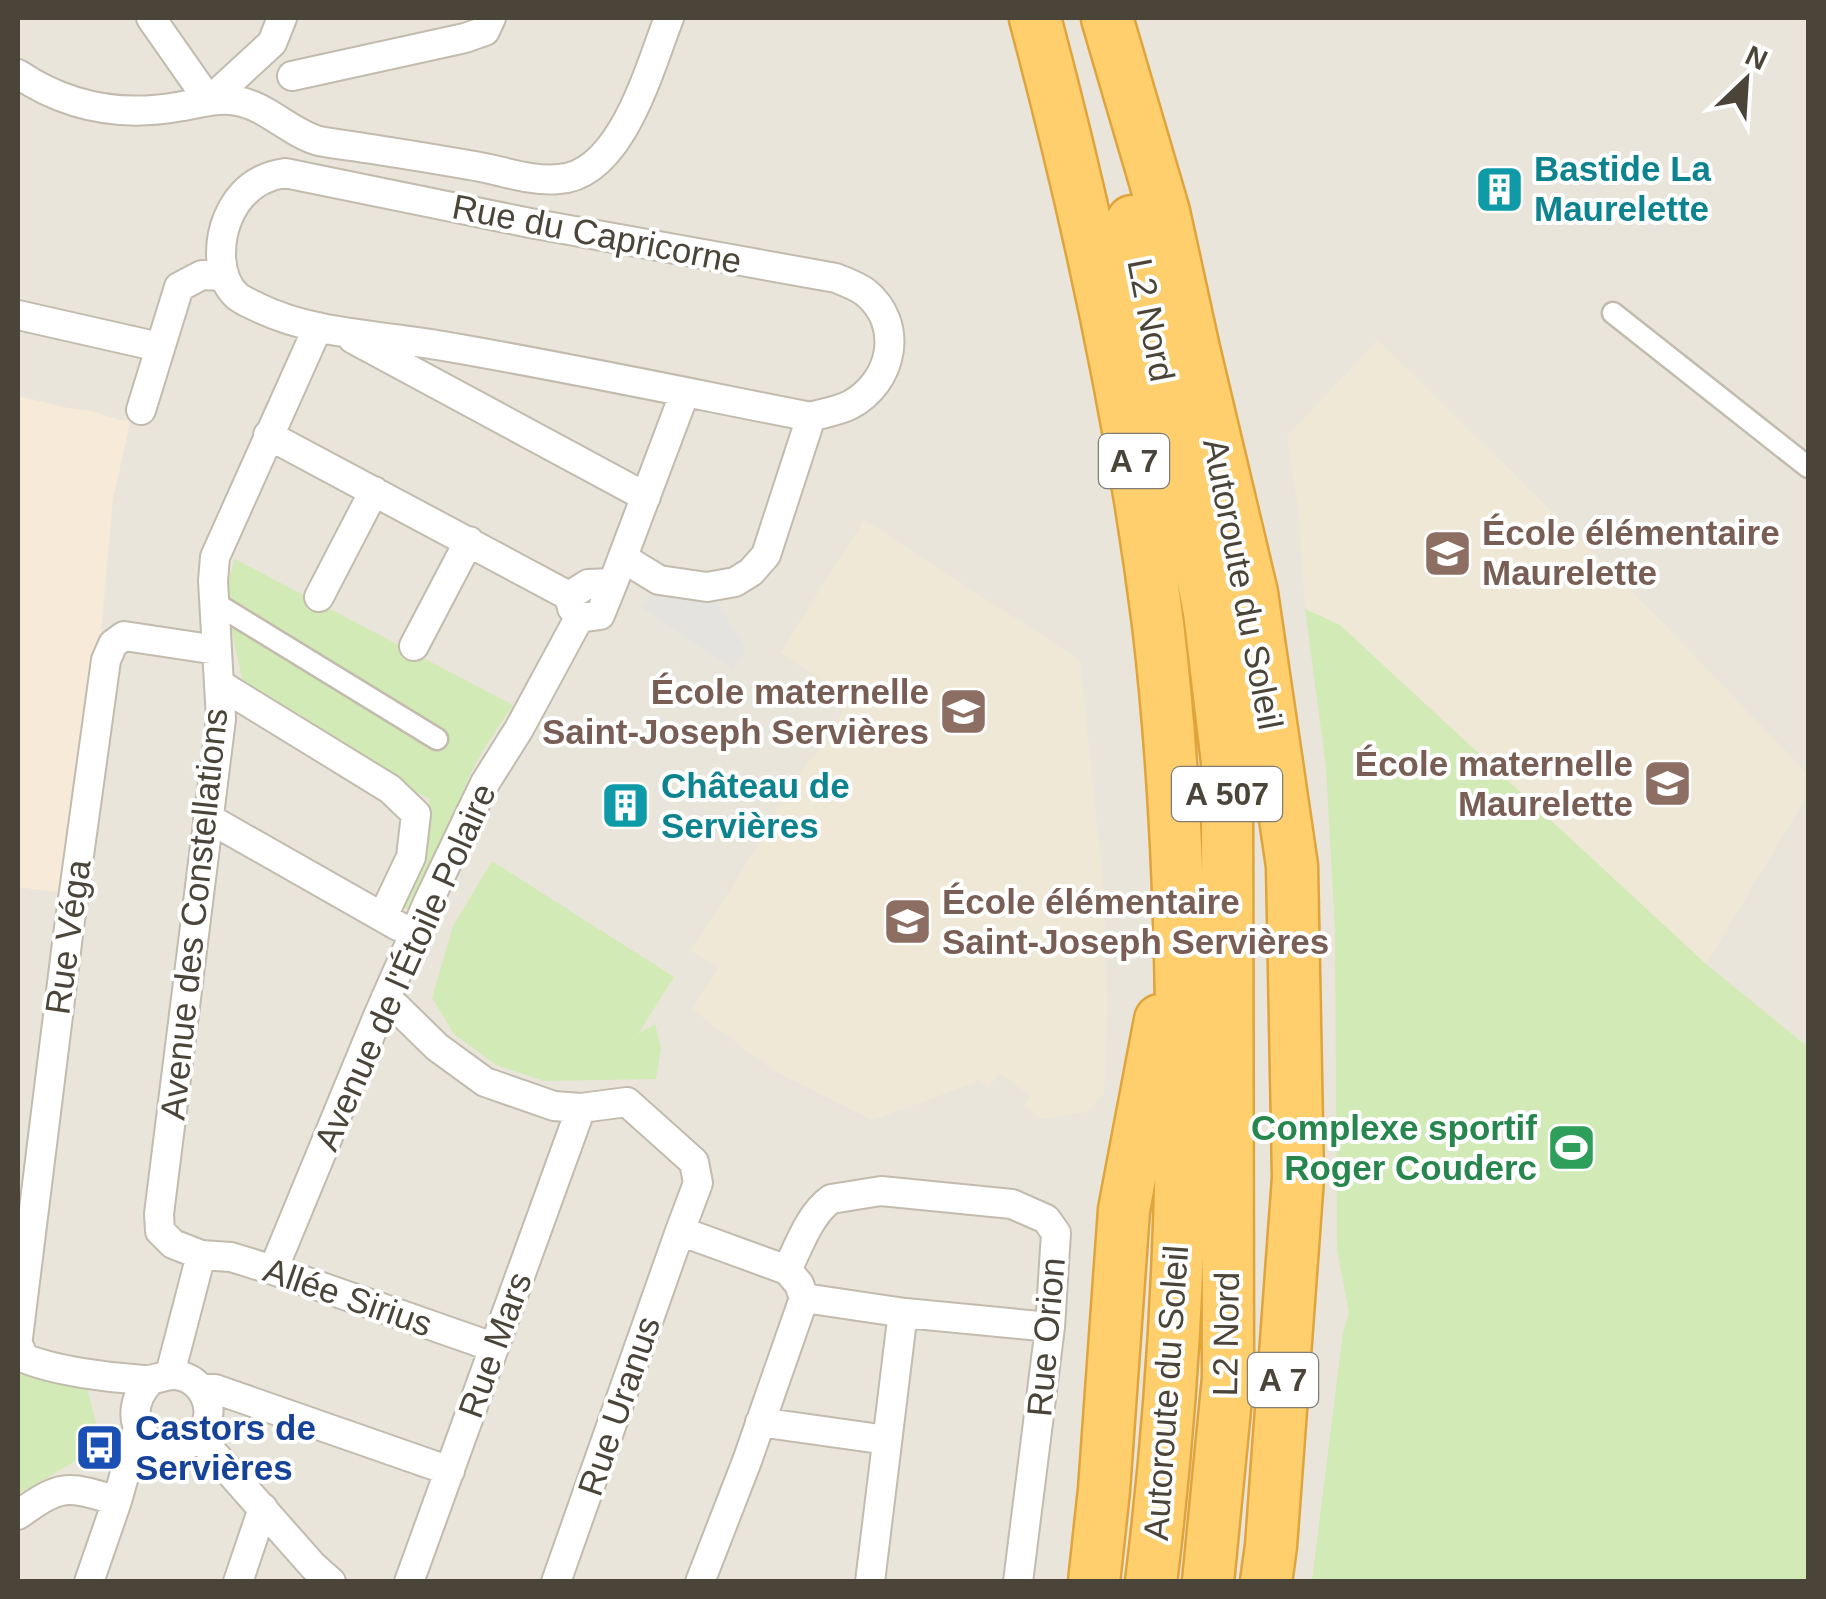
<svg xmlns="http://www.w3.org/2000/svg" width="1826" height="1599" font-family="Helvetica,sans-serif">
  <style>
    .residential { fill: #eae5da }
    .commercial { fill: #f7ead8 }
    .education { fill: #efe8d6 }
    .green { fill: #d2eab5 }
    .parking { fill: #e5e3e0 }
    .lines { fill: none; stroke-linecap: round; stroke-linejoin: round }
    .pedestrian-casing { stroke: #c2bbae; stroke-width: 25 }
    .minor-casing { stroke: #c2bbae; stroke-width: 32 }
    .motorway-casing { stroke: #e0a43c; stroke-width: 55 }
    .pedestrian { stroke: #fff; stroke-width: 20 }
    .minor { stroke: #fff; stroke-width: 28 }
    .motorway { stroke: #ffcf6e; stroke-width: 50 }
    .labels { text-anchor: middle; stroke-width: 8; stroke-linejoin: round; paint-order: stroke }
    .shield { fill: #fff; stroke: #817c74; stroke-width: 2.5 }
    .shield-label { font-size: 32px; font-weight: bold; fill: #4b4439 }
    .culture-label { font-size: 35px; font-weight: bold; fill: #0d838f; stroke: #fff; text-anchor: start }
    .street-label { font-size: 35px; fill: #4b4439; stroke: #fff }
    .education-label { font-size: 35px; font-weight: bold; fill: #785e54; stroke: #fff; text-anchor: start }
    .leisure-label { font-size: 35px; font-weight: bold; fill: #27864d; stroke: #fff; text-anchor: end }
    .transit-label { font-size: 35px; font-weight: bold; fill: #164399; stroke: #fff; text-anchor: start }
  </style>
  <rect width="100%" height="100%" fill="#f6f3ec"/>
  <!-- residential -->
  <path class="residential" d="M 18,18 L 1808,18 L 1808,1581 L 18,1581 Z"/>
  <!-- commercial -->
  <path class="commercial" d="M 18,396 L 68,408 L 91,411 L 120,420 L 131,419 L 113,499 L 100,643 L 63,893 L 18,887 Z"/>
  <!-- education -->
  <path class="education" d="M 1378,340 L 1632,591 L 1808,774 L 1808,794 L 1706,964 L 1340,625 L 1305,609 L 1299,515 L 1287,436 Z
    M 864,520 L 1080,660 L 1104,893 L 1107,1006 L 1104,1094 L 1087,1112 L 1042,1119 L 1024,1106 L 1031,1096 L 999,1073 L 988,1088 L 976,1079 L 976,1082 L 873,1120 L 771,1069 L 692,1009 L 718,968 L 691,951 L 762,839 L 760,837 L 776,810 L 812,756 L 815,757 L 851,699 L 780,653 Z"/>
  <!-- green -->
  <path class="green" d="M 235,559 L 513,705 C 490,740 464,774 456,816 L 409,910 L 402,907 L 418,854 L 430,799 L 397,782 L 244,688 L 231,627 L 228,582 Z
    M 1305,609 L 1340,625 L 1706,964 L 1808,1047 L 1808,1581 L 1312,1581 L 1343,1332 L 1349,1313 L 1337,1249 L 1335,930 L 1326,767 Z
    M 492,861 L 674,977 L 638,1034 L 655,1024 L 661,1048 L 656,1079 L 544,1081 L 496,1065 L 454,1034 L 432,998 L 453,926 Z
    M 18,1368 L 28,1374 L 85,1379 L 98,1432 L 97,1445 L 93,1451 L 18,1494 Z"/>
  <!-- parking -->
  <path class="parking" d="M 659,580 L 707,587 L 746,649 L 733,669 L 642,608 Z"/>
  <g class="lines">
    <defs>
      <path id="pedestrian" d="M 1613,313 L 1808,467
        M 215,603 L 437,739"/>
      <path id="minor" d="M 151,18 L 209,101 L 272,43 L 282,18
        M 18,74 C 67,107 119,117 177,107 C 197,104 217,97 237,101 C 267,106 290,133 319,141 C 333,144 349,145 364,148 C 399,153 434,159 469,165 C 498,169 529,182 559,179 C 622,175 650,66 669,18
        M 292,76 L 465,38 L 485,31 L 491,18
        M 285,173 L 530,223 L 836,278 C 845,282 857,286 865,292 C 905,324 893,382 850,405 C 838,411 823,413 811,417 C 689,393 566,367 443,346 C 382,335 314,335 257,307 C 251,304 243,301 237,296 C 217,278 218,242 228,218 C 239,192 258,177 285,173 Z
        M 18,315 L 146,344
        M 318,327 L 215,557 L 213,581 L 221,719 L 159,1214 L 160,1231 L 173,1244 L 201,1255 L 231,1257 L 273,1270 L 493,1347
        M 353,339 L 646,497
        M 141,410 L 179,287 L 202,275 L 223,276
        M 268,435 L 569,596 L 572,608 L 579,618
        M 623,558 L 659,580 L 707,587 L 735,582 L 751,572 L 766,555 L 811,417
        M 569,596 L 588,584 L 613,583 L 685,392
        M 319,597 L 374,491
        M 579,618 L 600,615 L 613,583
        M 414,646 L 469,541
        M 219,684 L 390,789 L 416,814 L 411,857 L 383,916
        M 208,818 L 398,926
        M 386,997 L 437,1047 L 485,1082 L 554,1106 L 581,1108 L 627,1102 L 694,1162 L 698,1183 L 680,1231 L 787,1270 L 799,1284 L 804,1298 L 905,1313 L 901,1328 L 870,1582
        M 273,1270 L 378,1016 L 430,898 L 485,783 L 519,729 L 579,618
        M 787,1270 C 799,1246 809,1215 831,1199 L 881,1191 L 1012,1204 L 1046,1219 L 1056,1233 L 1050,1327 L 1018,1582
        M 905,1313 L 1050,1327
        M 18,1338 L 68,935 L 106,660 L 113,644 L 124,636 L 217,650
        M 18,1344 L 24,1358 C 55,1371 110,1378 144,1380 C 157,1381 167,1372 181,1376 C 201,1381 214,1404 206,1424 C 199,1444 176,1454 156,1445 C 128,1431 131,1401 150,1381
        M 170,1374 L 201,1255
        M 201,1389 L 215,1389 L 450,1471
        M 760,1422 L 887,1440
        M 199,1437 L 313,1566 L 331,1582
        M 18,1515 C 61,1484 66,1485 117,1501
        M 89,1582 L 117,1501 L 138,1427
        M 238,1582 L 263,1508
        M 409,1582 L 581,1108
        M 556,1582 L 680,1231
        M 700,1582 L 747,1461 L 804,1298"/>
      <path id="motorway" d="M 1035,18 C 1088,217 1132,419 1158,624 C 1173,750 1179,877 1181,1004 C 1184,1197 1175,1390 1151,1582
        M 1107,18 L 1164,212 L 1194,349 L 1252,593 L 1292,866 L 1298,1178 L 1271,1546 L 1266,1582
        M 1132,221 L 1209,612 L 1227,762 L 1228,1378 L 1208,1582
        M 1094,1582 L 1104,1490 L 1124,1210 L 1160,1020"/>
    </defs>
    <!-- pedestrian casing -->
    <use href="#pedestrian" class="pedestrian-casing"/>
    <!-- minor casing -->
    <use href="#minor" class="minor-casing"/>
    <!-- motorway casing -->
    <use href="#motorway" class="motorway-casing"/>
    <!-- pedestrian -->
    <use href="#pedestrian" class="pedestrian"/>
    <!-- minor -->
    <use href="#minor" class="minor"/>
    <!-- motorway -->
    <use href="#motorway" class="motorway"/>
  </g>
  <!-- icons -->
  <defs>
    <symbol id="building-square" viewBox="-11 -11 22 22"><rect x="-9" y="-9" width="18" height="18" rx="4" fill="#0f9aa8" stroke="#fff"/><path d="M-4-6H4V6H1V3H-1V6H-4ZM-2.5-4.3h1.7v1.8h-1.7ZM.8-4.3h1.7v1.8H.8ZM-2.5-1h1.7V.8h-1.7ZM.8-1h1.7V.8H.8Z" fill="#fff"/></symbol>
    <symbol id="school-square" viewBox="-11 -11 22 22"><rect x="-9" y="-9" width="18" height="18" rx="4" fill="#8d6e63" stroke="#fff"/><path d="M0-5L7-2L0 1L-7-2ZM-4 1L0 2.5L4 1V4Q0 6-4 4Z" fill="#fff"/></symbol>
    <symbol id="stadium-square" viewBox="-11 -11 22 22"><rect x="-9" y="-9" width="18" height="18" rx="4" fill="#2e9e5b" stroke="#fff"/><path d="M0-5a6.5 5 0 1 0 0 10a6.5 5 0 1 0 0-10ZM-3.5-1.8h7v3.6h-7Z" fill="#fff"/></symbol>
    <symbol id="bus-square" viewBox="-11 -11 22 22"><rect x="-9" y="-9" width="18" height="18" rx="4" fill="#1a4fb4" stroke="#fff"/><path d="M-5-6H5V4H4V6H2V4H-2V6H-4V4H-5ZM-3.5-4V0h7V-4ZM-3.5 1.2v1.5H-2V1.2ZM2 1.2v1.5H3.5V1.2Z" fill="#fff"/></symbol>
  </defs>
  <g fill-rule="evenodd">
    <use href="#building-square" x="1472" y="162" width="55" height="55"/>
    <use href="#school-square" x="1420" y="526" width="55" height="55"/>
    <use href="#school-square" x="936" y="684" width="55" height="55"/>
    <use href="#school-square" x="1640" y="756" width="55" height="55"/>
    <use href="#building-square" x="598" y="778" width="55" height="55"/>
    <use href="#school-square" x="880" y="894" width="55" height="55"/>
    <use href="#stadium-square" x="1544" y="1120" width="55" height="55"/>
    <use href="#bus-square" x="72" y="1420" width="55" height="55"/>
  </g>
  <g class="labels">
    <!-- shield labels -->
    <g class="shield">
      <rect x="1099" y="434" width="70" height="54" rx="8"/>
      <rect x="1172" y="767" width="110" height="54" rx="8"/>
      <rect x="1248" y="1353" width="70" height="54" rx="8"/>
    </g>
    <g class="shield-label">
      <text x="1134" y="472">A 7</text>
      <text x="1227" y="805">A 507</text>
      <text x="1283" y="1391">A 7</text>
    </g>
    <!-- culture labels -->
    <g class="culture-label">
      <text x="1534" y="181">Bastide La<tspan x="1534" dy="40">Maurelette</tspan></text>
      <text x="661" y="798">Château de<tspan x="661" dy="40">Servières</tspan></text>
    </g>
    <!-- street labels -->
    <g class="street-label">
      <text transform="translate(597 234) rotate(11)" y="12">Rue du Capricorne</text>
      <text transform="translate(1151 320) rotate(79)" y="12">L2 Nord</text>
      <text transform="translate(1243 584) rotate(79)" y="12">Autoroute du Soleil</text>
      <text transform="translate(194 914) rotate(-84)" y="12">Avenue des Constellations</text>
      <text transform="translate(68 937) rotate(-82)" y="12">Rue Véga</text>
      <text transform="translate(405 967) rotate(-66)" y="12">Avenue de l'Étoile Polaire</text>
      <text transform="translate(348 1297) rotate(19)" y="12">Allée Sirius</text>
      <text transform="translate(1226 1334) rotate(-89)" y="12">L2 Nord</text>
      <text transform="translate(1046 1337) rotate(-85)" y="12">Rue Orion</text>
      <text transform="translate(495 1345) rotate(-70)" y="12">Rue Mars</text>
      <text transform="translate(1166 1393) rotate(-86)" y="12">Autoroute du Soleil</text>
      <text transform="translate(619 1406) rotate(-71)" y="12">Rue Uranus</text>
    </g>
    <!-- education labels -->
    <g class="education-label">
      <text x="1482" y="545">École élémentaire<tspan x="1482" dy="40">Maurelette</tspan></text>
      <text x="929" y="704" text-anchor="end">École maternelle<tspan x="929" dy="40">Saint-Joseph Servières</tspan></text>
      <text x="1633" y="776" text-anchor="end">École maternelle<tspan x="1633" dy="40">Maurelette</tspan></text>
      <text x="942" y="914">École élémentaire<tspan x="942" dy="40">Saint-Joseph Servières</tspan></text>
    </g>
    <!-- leisure labels -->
    <g class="leisure-label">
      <text x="1537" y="1140">Complexe sportif<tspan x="1537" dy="40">Roger Couderc</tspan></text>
    </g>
    <!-- transit labels -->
    <g class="transit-label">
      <text x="135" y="1440">Castors de<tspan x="135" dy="40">Servières</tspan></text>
    </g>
  </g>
  <!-- border -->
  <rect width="1826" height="1599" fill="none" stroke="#4b4439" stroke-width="40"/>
  <!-- north arrow -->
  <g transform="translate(1746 80) rotate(25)" stroke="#ffffff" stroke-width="8" paint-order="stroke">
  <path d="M0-8L18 38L0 25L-18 38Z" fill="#4b4439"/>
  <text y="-15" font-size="28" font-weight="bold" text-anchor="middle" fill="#4b4439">N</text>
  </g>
</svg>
